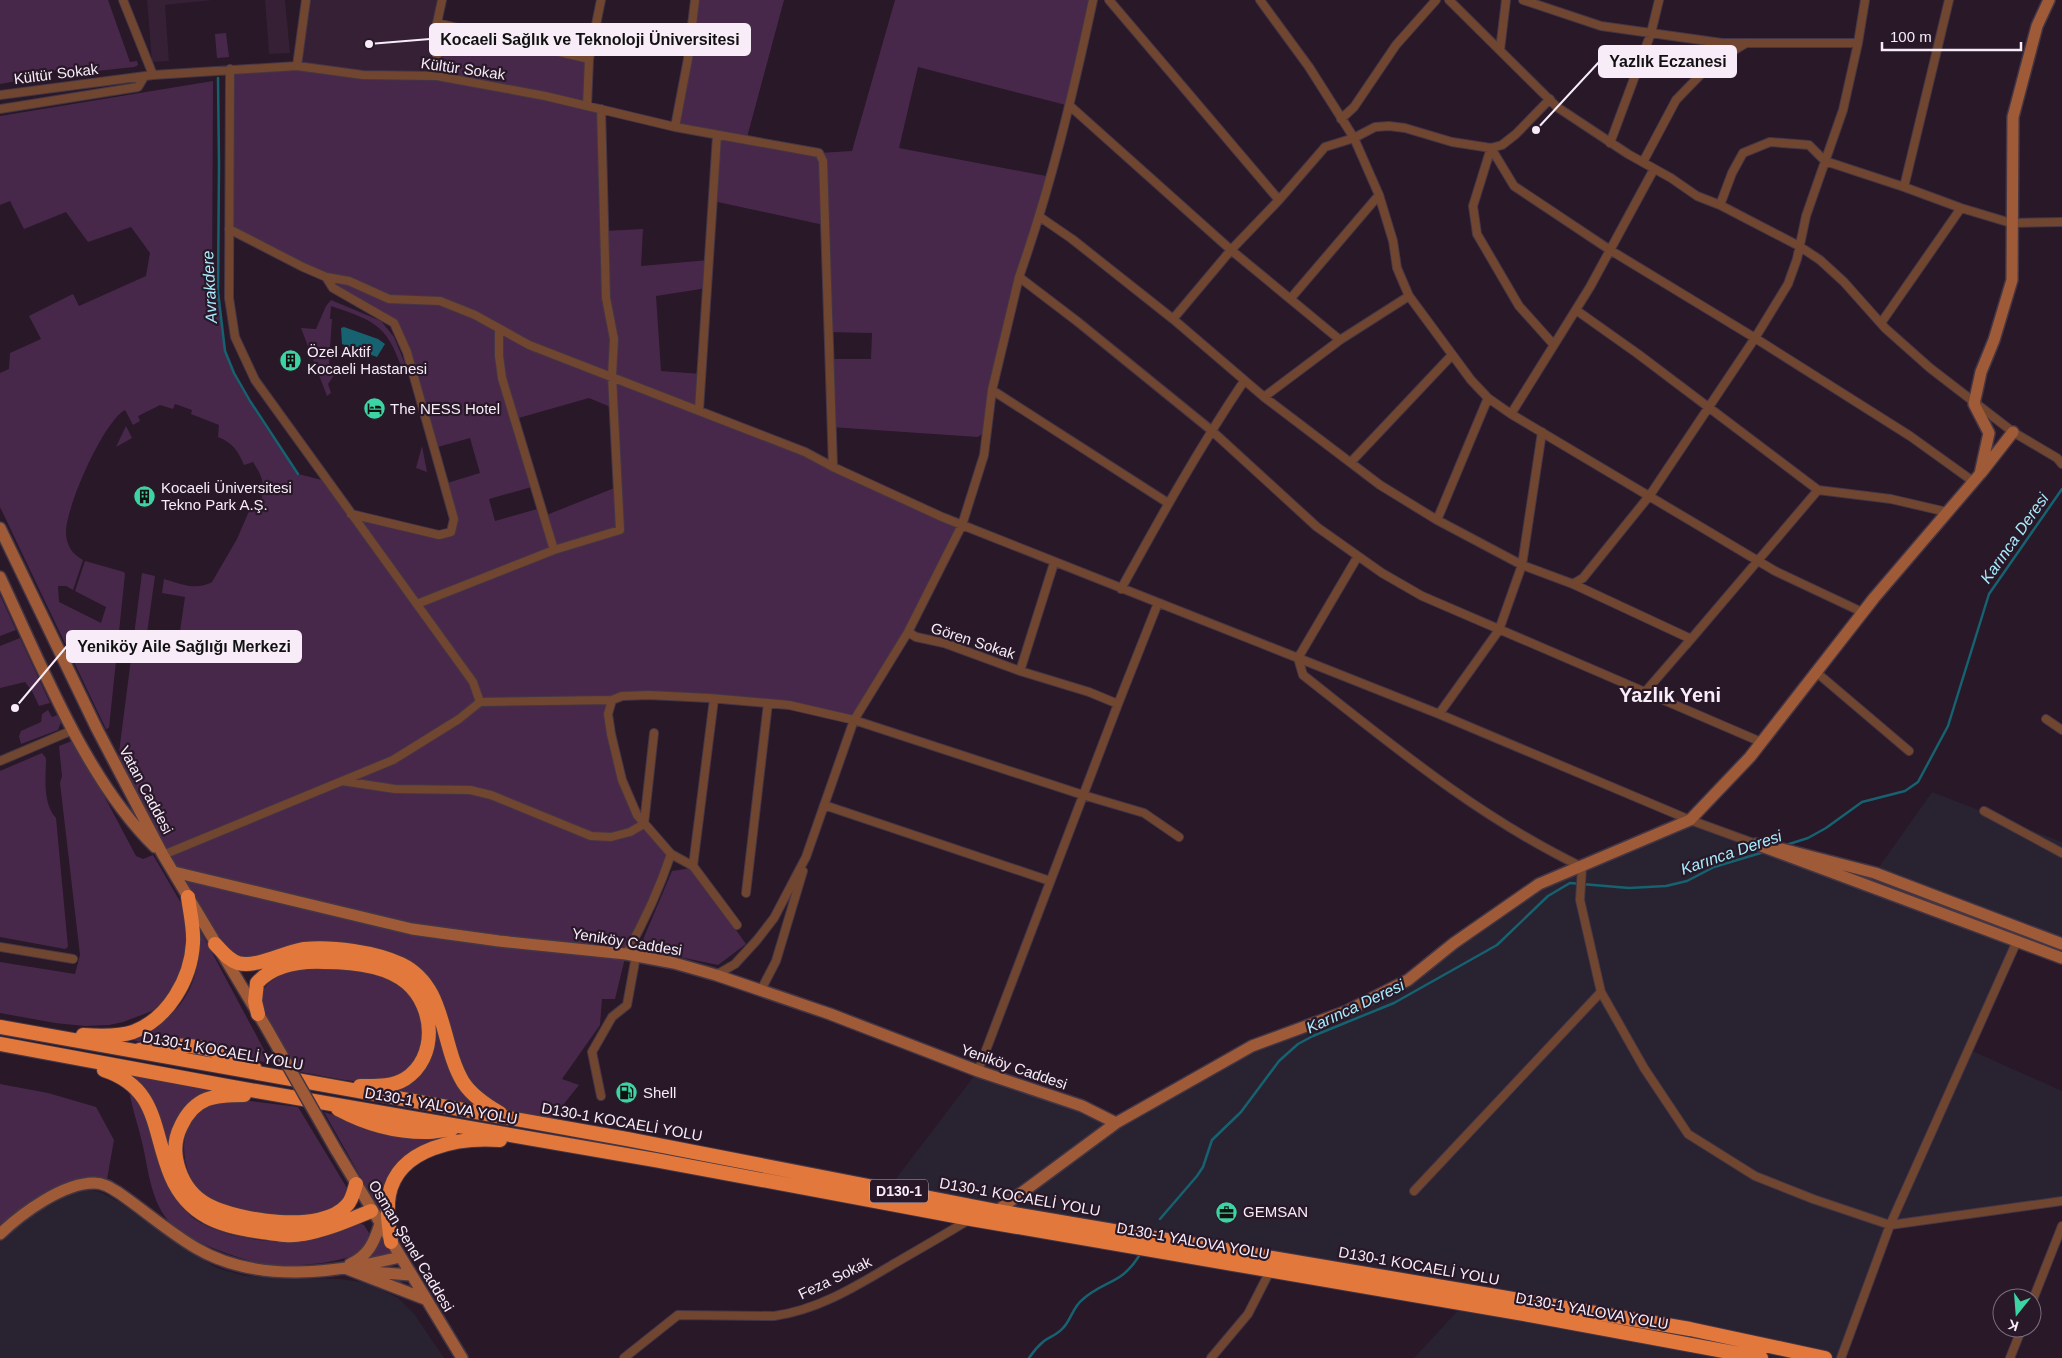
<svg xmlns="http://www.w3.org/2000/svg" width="2062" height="1358" font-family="Arial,sans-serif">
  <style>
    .built { fill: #352035 }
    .industrial { fill: #292231 }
    .green { fill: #48284a; fill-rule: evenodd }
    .water { fill: #166270 }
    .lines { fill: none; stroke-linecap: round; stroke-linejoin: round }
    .stream { stroke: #166270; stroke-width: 2.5 }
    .street-casing { stroke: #453645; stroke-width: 10 }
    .secondary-casing { stroke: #453645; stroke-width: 14 }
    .highway-casing { stroke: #453645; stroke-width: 16 }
    .street { stroke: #714630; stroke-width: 8 }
    .secondary { stroke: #9f5b37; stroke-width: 11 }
    .highway { stroke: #e3783d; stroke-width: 14 }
    .secondary-bridge-casing { stroke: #453645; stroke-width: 14; stroke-linecap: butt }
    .secondary-bridge { stroke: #9f5b37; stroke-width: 11 }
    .labels { text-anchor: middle; stroke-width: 4.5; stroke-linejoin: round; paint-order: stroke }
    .shield { fill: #281828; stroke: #b9acb9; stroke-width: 1 }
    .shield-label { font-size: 14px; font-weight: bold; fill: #f7ecf7 }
    .street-label { font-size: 15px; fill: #f7ecf7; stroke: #281828 }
    .poi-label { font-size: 15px; fill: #f7ecf7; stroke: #281828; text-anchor: start }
    .water-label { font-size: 16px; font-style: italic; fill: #a7edfd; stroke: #281828 }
    .district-label { font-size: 20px; font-weight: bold; fill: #f7ecf7; stroke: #281828 }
    .leader { fill: none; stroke: #f7ecf7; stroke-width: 2 }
    .callout-dot { fill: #f7ecf7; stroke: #281828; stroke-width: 2 }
    .callout { fill: #f7ecf7; stroke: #f7ecf7; stroke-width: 2 }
    .callout-label { font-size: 16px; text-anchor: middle; font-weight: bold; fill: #111 }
  </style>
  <rect width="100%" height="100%" fill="#281828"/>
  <!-- built -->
  <path class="built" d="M 147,0 L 213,0 L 165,5 L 169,61 L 152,62 Z
    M 265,0 L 285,0 L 290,53 L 269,54 Z
    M 306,0 L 442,0 L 437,76 L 363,75 L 297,66 Z"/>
  <!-- industrial -->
  <path class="industrial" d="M 1932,792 L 2062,842 L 2062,942 L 2050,953 L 2017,941 L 1968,1049 L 2062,1091 L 2062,1202 L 1890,1225 L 1841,1358 L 1414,1358 L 1463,1305 L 888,1189 L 978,1071 L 1116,1123 L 1252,1046 L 1408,980 L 1539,884 L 1690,820 L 1867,884 Z
    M 88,1189 L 102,1193 L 119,1202 L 185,1249 L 217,1268 L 245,1276 L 340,1279 L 368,1283 L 398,1298 L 415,1315 L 444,1358 L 0,1358 L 0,1241 L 35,1213 L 67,1195 Z"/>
  <!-- green -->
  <path class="green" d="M 0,0 L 108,0 L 130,62 L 137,61 L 138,65 L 134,67 L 59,75 L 57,70 L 21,76 L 22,80 L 0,84 Z
    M 695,0 L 784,0 L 746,141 L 819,153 L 852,151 L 895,0 L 1093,0 L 1070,106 L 918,67 L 899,148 L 1051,177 L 1019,277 L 987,430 L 978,437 L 831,427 L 829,359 L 871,359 L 872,333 L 828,332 L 824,225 L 713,201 L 717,136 L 675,127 Z
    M 437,23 L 589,59 L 587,106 L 601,109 L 604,231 L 643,229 L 641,266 L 709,260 L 707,288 L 656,296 L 661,371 L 701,374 L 699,410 L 805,452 L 962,525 L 941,571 L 854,720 L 789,705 L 649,695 L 612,700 L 611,734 L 637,815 L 671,854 L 626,954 L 615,999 L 602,999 L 600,1025 L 562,1079 L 579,1085 L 547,1125 L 507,1117 L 470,1092 L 445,1030 L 403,965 L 231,961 L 117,768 L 142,573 L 155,576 L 147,633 L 179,638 L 185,597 L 162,593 L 164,579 C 181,584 196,591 212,582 L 237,539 L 250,509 L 258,511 C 265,488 266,482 253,462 L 244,465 C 238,451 233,443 218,437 L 219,425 L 191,414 L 192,410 L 175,404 L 173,409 L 160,405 L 138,416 L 140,421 L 133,425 L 125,410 C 103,422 66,507 66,532 C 66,545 72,554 83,560 L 73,590 L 66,586 L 58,586 L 59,602 L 101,623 L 106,607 L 75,591 L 85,561 L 124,572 L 125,574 L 109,728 L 106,729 L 0,507 L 0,373 L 9,369 L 10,353 L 41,339 L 29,316 L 73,294 L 79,306 L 146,276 L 150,253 L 131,227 L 88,242 L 66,212 L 24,229 L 10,201 L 0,205 L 0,116 L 213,81 L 212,296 L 218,297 C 221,315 221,334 225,351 C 235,388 276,441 298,474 L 326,481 L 351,514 L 439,535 L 450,533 L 454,519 L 444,484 L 480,473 L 470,438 L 434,448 L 394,324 L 333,288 L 326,276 L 229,229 L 230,69 L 297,66 L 363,75 L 437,76 ZM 589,398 L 613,408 L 617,487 L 544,516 L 541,508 L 495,521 L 489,499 L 535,486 L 515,419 Z
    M 226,33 L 229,57 L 217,58 L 215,34 Z
    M 331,300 L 381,321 L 394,337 L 405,364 L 401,366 C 386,323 371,320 331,306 L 330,319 L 332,319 L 329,363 L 335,374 L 328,384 L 331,393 L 327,396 L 301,328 L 316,329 L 326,306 Z
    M 126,426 L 132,438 L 116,447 Z
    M 422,446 L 427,472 L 416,468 Z
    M 0,595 L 16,630 L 0,636 Z
    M 20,638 L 50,703 L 39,706 L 32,691 L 25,682 L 0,688 L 0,646 Z
    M 48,710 L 52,717 L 57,715 L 61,722 L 58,730 L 21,744 L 19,736 L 21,731 L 41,722 L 42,714 Z
    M 72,741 L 76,743 L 136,856 L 143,859 L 153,855 L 181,903 L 189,940 L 186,961 L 166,1002 L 152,1011 L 123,1022 L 109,1025 L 85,1026 L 55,1023 L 0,1013 L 0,962 L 75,974 L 80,955 L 60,783 L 62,776 L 59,746 Z
    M 42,753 L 46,758 C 46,776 42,803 56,818 L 68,947 L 65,949 L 0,937 L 0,771 Z
    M 692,868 L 746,944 L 718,965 L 646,950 L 642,942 L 672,871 Z
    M 201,932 L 270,1061 L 270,1064 L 199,1043 L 151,1044 L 127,1039 C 182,1019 199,989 201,932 Z
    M 322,967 C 348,970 384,970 405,989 C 425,1007 428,1040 415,1063 C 411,1071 399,1076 391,1079 C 362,1087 329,1076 300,1072 C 268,1020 225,975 322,967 Z
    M 435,1023 L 478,1104 L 396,1091 C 402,1088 409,1085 414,1081 C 430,1067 436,1044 435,1023 Z
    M 130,1074 L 212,1091 L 189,1107 L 173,1167 L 147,1094 Z
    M 0,1084 L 48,1093 L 96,1107 L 114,1140 L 106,1185 L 79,1185 L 0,1234 Z
    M 129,1090 C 134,1096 142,1103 146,1111 C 158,1134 157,1164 169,1187 C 175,1198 183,1209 192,1217 C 218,1238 284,1247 317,1239 C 331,1236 345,1228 359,1223 L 364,1225 L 369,1233 C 368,1239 367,1245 362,1250 C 342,1266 278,1268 254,1262 C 232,1256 186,1240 171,1224 C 150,1201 149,1171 142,1142 C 138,1125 132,1108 129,1090 Z
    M 243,1100 L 298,1107 L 347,1188 L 341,1203 C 325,1213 308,1216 290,1218 C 272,1219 219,1208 205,1197 C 178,1174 174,1118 212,1103 C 221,1100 233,1101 243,1100 Z
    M 324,1112 L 358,1123 L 466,1136 L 408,1156 L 381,1213 Z
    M 382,1238 L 391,1254 L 368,1260 L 367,1258 Z"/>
  <!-- water -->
  <path class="water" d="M 344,327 L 378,339 L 385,344 L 377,357 L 342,344 L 341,328 Z"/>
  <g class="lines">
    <!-- stream -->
    <path class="stream" d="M 218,78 L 219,164 L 218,292 L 225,351 L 234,373 L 250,401 L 298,474
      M 1786,845 L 1808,838 L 1826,828 L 1862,802 L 1905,791 L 1918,782 L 1948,726 L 1989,594 L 2062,489
      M 1160,1219 L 1197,1176 L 1203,1167 L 1212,1140 L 1241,1112 L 1279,1061 L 1298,1044 L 1313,1036 L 1394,1003 L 1497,945 L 1548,896 L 1570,883 L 1629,888 L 1666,886 L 1687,881 L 1714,867 L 1764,852
      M 1029,1358 C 1033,1352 1038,1346 1044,1341 C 1051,1336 1057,1335 1063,1328 C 1071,1320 1073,1307 1082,1300 C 1104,1280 1121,1285 1139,1256"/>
    <defs>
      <path id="street" d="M 123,0 L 153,75
        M 1093,0 C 1073,94 1051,186 1019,277 L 1078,322 L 1211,430 L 1317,527 L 1382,573 L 1422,596 L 1761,742
        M 1109,0 L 1279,200
        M 1260,0 L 1309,67 L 1354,138 L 1379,195 L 1393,241 L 1397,268 L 1409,296 L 1471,380 L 1488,398 L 1511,414 L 1775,571 L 1862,612
        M 1449,0 L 1557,107 L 1628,154 L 1671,178 L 1697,196 L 1720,205 L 1799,246 L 1820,260 L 1844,282 L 1885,328 L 1930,368 L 2013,432 L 2057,458 L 2062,464
        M 1523,0 L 1601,26 L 1722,43 L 1858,43
        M 437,23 L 589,59
        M 1500,50 L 1506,0
        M 297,66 L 306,0
        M 230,69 L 229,298 L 235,337 L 255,380 L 473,682 L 480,702 L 459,719 L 393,760 L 342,781
        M 437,76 L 437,23 L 442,0
        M 0,95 L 153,75 L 297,66 L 363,75 L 437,76 L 545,96 L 675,127 L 819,153 L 823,161 L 833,467 L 942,517 L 1298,658 L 1303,675 C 1392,745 1478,817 1582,867 L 1580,900 L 1601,992 L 1644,1068 L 1688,1134 L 1755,1176 L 1813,1199 L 1890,1225 L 2062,1201
        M 587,106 L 589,59 L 601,0
        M 1070,106 L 1231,250 L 1340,340
        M 0,109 L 138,87 L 144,77
        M 1341,119 L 1354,107 L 1396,45 L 1436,0
        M 675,127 L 688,59 L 695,0
        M 1610,143 L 1651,33 L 1659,0
        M 1491,148 L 1514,186 L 1610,250 L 1755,338 L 1910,436 L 1974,482
        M 1491,148 L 1473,206 L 1477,234 L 1519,306 L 1554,345
        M 1643,162 L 1676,100 L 1709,66 L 1746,43
        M 1904,187 L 1949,0
        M 1720,205 L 1732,173 L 1743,153 L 1770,142 L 1809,145 L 1825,161 L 1904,187 L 1961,208 L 2011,223 L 2062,222
        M 1040,217 L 1072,239 L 1173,319 L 1264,397 L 1380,485 L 1437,520 L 1522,565 L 1573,584 L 1583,578 L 1650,495 L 1755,338 L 1788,284 L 1797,259 L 1806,216 L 1843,110 L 1858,43 L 1865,0
        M 229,229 L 303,267 L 326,277 L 349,281 L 389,299 L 440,301 L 475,315 L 529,345 L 805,452 L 833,467
        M 326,277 L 333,288 L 394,323 L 407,352 L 454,519 L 451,532 L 439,535 L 351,514
        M 1291,298 L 1379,195
        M 1576,310 L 1638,354 L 1818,490 L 1891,499 L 1947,512
        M 1173,319 L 1231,250 L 1279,200 L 1325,147 L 1354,138 L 1375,127 L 1389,126 L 1405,128 L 1452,142 L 1491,148 L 1502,145 L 1516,134 L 1550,99
        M 1881,323 L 1961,208
        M 992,390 L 1168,503
        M 1264,397 L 1340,340 L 1409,296
        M 699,410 L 717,136
        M 1511,414 L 1590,287 L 1654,169
        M 1351,462 L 1452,355
        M 1437,520 L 1488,398
        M 554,550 L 620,530 L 612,376 L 614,339 L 606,298 L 601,109
        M 1358,556 L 1298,658 L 1439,714 L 1690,820 L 1756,844
        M 1573,584 L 1691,639 L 1645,692
        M 1121,589 C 1160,518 1199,448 1244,381
        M 417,604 L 554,550 L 502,378 L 499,356 L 499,329
        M 908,632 L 962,525 L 984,455 L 992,390 L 1019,277
        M 1686,645 L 1818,490
        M 1020,671 L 1089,692 L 1118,704 L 1158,603
        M 1816,672 L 1909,751
        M 480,702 L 612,700
        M 1439,714 L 1499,630 L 1522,565 L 1542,432
        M 2046,719 L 2062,730
        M 0,761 L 73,730
        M 824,805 L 1050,881
        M 1984,811 L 2062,853
        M 644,824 L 654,733
        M 163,855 L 342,781 L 395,789 L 470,790 L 491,795 L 591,836 L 611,837 L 630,832 L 644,824
        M 693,866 L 714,699
        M 746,893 L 768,703
        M 737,925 L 693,866 L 671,854 L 637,815 L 622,780 L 611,734 L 608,714 L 612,700 L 622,696 L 649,695 L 709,698 L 789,705 L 854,720 L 1083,795 L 1144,813 L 1179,837
        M 0,947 L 73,959
        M 626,954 C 644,922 659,890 671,854
        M 716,975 L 735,964 L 757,940 L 774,918 L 806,857 L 854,720 L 908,632 L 916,637 L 944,643 L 1020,671 L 1054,563
        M 761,990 L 776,961 L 803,871
        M 978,1071 L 1118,704
        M 601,1096 L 592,1052 L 612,1017 L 627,1005 L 636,956
        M 1414,1191 L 1601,992
        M 2032,1302 L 2062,1226
        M 624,1358 L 678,1315 L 774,1316 C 819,1310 858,1285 897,1262 C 921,1248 946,1234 970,1219
        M 1211,1358 L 1248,1314 L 1270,1271
        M 1841,1358 L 1890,1225 L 2017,941
        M 2010,1358 L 2022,1328"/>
      <path id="secondary" d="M 1981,473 L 2013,432
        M 0,528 L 97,729 L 163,855 L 266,1027
        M 0,577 C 41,664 86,780 155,847
        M 1756,844 L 2062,958
        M 1782,849 L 1875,873 L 2062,944
        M 174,872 L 412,929 L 499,941 L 626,954 L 674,963 L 716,975 L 830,1014 L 978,1071 L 1082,1106 L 1116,1123
        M 336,1150 L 462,1358
        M 997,1211 L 1116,1123 L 1252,1046 L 1347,1011 L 1408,980 L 1454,943 L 1539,884 L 1690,820 L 1750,757 L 1874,598 L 1980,474 L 1989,433 L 1974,404 L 1981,372 L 1994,340 L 2012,280 L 2013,117 L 2037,26 L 2049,0
        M 0,1234 C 22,1213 63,1183 94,1183 C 104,1183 111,1188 119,1193 C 145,1211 169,1232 196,1248 C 257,1284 335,1273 400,1257
        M 350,1264 C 368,1256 374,1243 380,1224
        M 345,1268 L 425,1299
        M 370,1272 L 411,1275"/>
      <path id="highway" d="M 215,944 C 222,951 228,960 238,963 C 257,968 284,952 304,949 C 332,946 375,952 401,964 C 447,986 440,1044 463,1082 C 472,1096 486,1105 500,1113
        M 258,1014 L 255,1001 L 257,983 C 274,964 300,961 324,962 C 350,962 386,965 407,983 C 435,1007 438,1058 405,1079 C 392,1087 375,1086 360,1086
        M 0,1027 L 627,1139 L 997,1211 L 1690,1329 L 1825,1358
        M 83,1035 C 98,1036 118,1037 133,1032 C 168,1019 191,979 193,943 C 194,928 190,912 188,897
        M 0,1044 L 227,1086 L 655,1160 L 971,1219 L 1535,1316 L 1761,1358
        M 139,1050 C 187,1040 213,1046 255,1069
        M 104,1070 C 159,1088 152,1131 171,1176 C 188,1216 221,1227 262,1232 C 275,1234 290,1237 303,1234 C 327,1230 349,1220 371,1211
        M 244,1095 C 215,1095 195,1096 181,1126 C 167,1153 181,1191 208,1205 C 238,1221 323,1234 347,1205 C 352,1200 354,1191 356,1184
        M 338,1109 C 364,1123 395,1132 425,1132 C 434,1132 443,1130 452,1129
        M 391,1242 C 389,1226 386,1210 389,1195 C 398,1147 460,1137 500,1140"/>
    </defs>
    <!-- street casing -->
    <use href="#street" class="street-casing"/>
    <!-- secondary casing -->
    <use href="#secondary" class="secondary-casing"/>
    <!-- highway casing -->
    <use href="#highway" class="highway-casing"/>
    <!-- street -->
    <use href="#street" class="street"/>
    <!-- secondary -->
    <use href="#secondary" class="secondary"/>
    <!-- highway -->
    <use href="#highway" class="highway"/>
    <defs>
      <path id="secondary-bridge" d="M 266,1027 L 336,1150"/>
    </defs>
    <!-- secondary-bridge casing -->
    <use href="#secondary-bridge" class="secondary-bridge-casing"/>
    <!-- secondary-bridge -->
    <use href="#secondary-bridge" class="secondary-bridge"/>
  </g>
  <!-- icons -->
  <defs>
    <symbol id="building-disc" viewBox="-11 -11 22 22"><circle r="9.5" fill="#3dd4a3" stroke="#281828"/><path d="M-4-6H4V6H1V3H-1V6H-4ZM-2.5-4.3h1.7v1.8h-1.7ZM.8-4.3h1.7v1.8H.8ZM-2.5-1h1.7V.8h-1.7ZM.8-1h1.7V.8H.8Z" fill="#111"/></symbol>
    <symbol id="hotel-disc" viewBox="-11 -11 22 22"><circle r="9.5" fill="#3dd4a3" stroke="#281828"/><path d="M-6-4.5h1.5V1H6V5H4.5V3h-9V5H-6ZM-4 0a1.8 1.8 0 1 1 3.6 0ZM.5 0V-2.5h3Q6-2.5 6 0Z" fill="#111"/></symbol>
    <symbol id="fuel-disc" viewBox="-11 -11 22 22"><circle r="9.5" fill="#3dd4a3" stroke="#281828"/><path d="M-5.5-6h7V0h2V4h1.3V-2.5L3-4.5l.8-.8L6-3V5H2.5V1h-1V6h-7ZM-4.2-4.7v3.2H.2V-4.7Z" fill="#111"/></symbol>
    <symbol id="office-disc" viewBox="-11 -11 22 22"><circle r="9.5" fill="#3dd4a3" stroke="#281828"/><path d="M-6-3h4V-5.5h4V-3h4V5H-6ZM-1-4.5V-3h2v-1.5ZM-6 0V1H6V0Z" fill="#111"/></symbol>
  </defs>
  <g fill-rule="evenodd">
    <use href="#building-disc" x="278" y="348" width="25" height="25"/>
    <use href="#hotel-disc" x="362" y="396" width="25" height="25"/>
    <use href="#building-disc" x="132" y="484" width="25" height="25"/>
    <use href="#fuel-disc" x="614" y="1080" width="25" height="25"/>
    <use href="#office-disc" x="1214" y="1200" width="25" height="25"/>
  </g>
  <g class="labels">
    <!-- shield labels -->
    <rect class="shield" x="870" y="1179.5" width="58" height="23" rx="4"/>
    <g class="shield-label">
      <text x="899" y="1196">D130-1</text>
    </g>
    <!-- street labels -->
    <g class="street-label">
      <text transform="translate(463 69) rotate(8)" y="5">Kültür Sokak</text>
      <text transform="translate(56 74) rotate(-7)" y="5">Kültür Sokak</text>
      <text transform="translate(973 641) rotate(18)" y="5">Gören Sokak</text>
      <text transform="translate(146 790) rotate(62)" y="5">Vatan Caddesi</text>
      <text transform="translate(627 942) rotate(9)" y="5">Yeniköy Caddesi</text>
      <text transform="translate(223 1051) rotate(10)" y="5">D130-1 KOCAELİ YOLU</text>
      <text transform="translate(1014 1067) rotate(19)" y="5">Yeniköy Caddesi</text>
      <text transform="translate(441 1106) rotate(10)" y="5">D130-1 YALOVA YOLU</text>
      <text transform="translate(622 1122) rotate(10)" y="5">D130-1 KOCAELİ YOLU</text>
      <text transform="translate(1020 1197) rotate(10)" y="5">D130-1 KOCAELİ YOLU</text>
      <text transform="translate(1193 1241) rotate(10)" y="5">D130-1 YALOVA YOLU</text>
      <text transform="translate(411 1246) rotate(59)" y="5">Osman Şenel Caddesi</text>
      <text transform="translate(1419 1266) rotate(10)" y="5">D130-1 KOCAELİ YOLU</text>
      <text transform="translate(835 1278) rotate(-26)" y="5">Feza Sokak</text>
      <text transform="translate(1592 1311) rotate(10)" y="5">D130-1 YALOVA YOLU</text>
    </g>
    <!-- poi labels -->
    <g class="poi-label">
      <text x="307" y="357">Özel Aktif<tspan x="307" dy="17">Kocaeli Hastanesi</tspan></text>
      <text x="390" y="414">The NESS Hotel</text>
      <text x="161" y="493">Kocaeli Üniversitesi<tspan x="161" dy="17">Tekno Park A.Ş.</tspan></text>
      <text x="643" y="1098">Shell</text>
      <text x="1243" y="1217">GEMSAN</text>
    </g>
    <!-- water labels -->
    <g class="water-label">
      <text transform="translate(209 287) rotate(-93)" y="6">Avrakdere</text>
      <text transform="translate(2014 538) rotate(-55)" y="6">Karınca Deresi</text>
      <text transform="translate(1731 852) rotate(-19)" y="6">Karınca Deresi</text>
      <text transform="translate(1355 1006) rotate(-25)" y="6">Karınca Deresi</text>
    </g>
    <!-- district labels -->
    <g class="district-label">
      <text x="1670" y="702">Yazlık Yeni</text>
    </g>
  </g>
  <!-- callouts -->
  <path class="leader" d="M369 44L430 39M1536 130L1599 62M15 708L67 646"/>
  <g class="callout-dot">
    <circle cx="369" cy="44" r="5"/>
    <circle cx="1536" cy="130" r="5"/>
    <circle cx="15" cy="708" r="5"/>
  </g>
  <g class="callout">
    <rect x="430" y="24" width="320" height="31" rx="5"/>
    <rect x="1599" y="46" width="137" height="31" rx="5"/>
    <rect x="67" y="631" width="234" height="31" rx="5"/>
  </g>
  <g class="callout-label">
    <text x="590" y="45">Kocaeli Sağlık ve Teknoloji Üniversitesi</text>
    <text x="1668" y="67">Yazlık Eczanesi</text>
    <text x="184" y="652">Yeniköy Aile Sağlığı Merkezi</text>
  </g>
  <!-- north arrow -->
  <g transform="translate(2017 1313) rotate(197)"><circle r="24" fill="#281828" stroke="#7b6d7b"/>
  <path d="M0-4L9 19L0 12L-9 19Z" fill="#3dd4a3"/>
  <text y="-8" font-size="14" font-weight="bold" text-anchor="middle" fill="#f7ecf7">K</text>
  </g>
  <!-- scale -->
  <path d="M1882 42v8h139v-8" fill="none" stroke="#f7ecf7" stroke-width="2.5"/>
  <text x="1890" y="42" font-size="15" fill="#f7ecf7" stroke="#281828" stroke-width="4" paint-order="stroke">100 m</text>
</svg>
